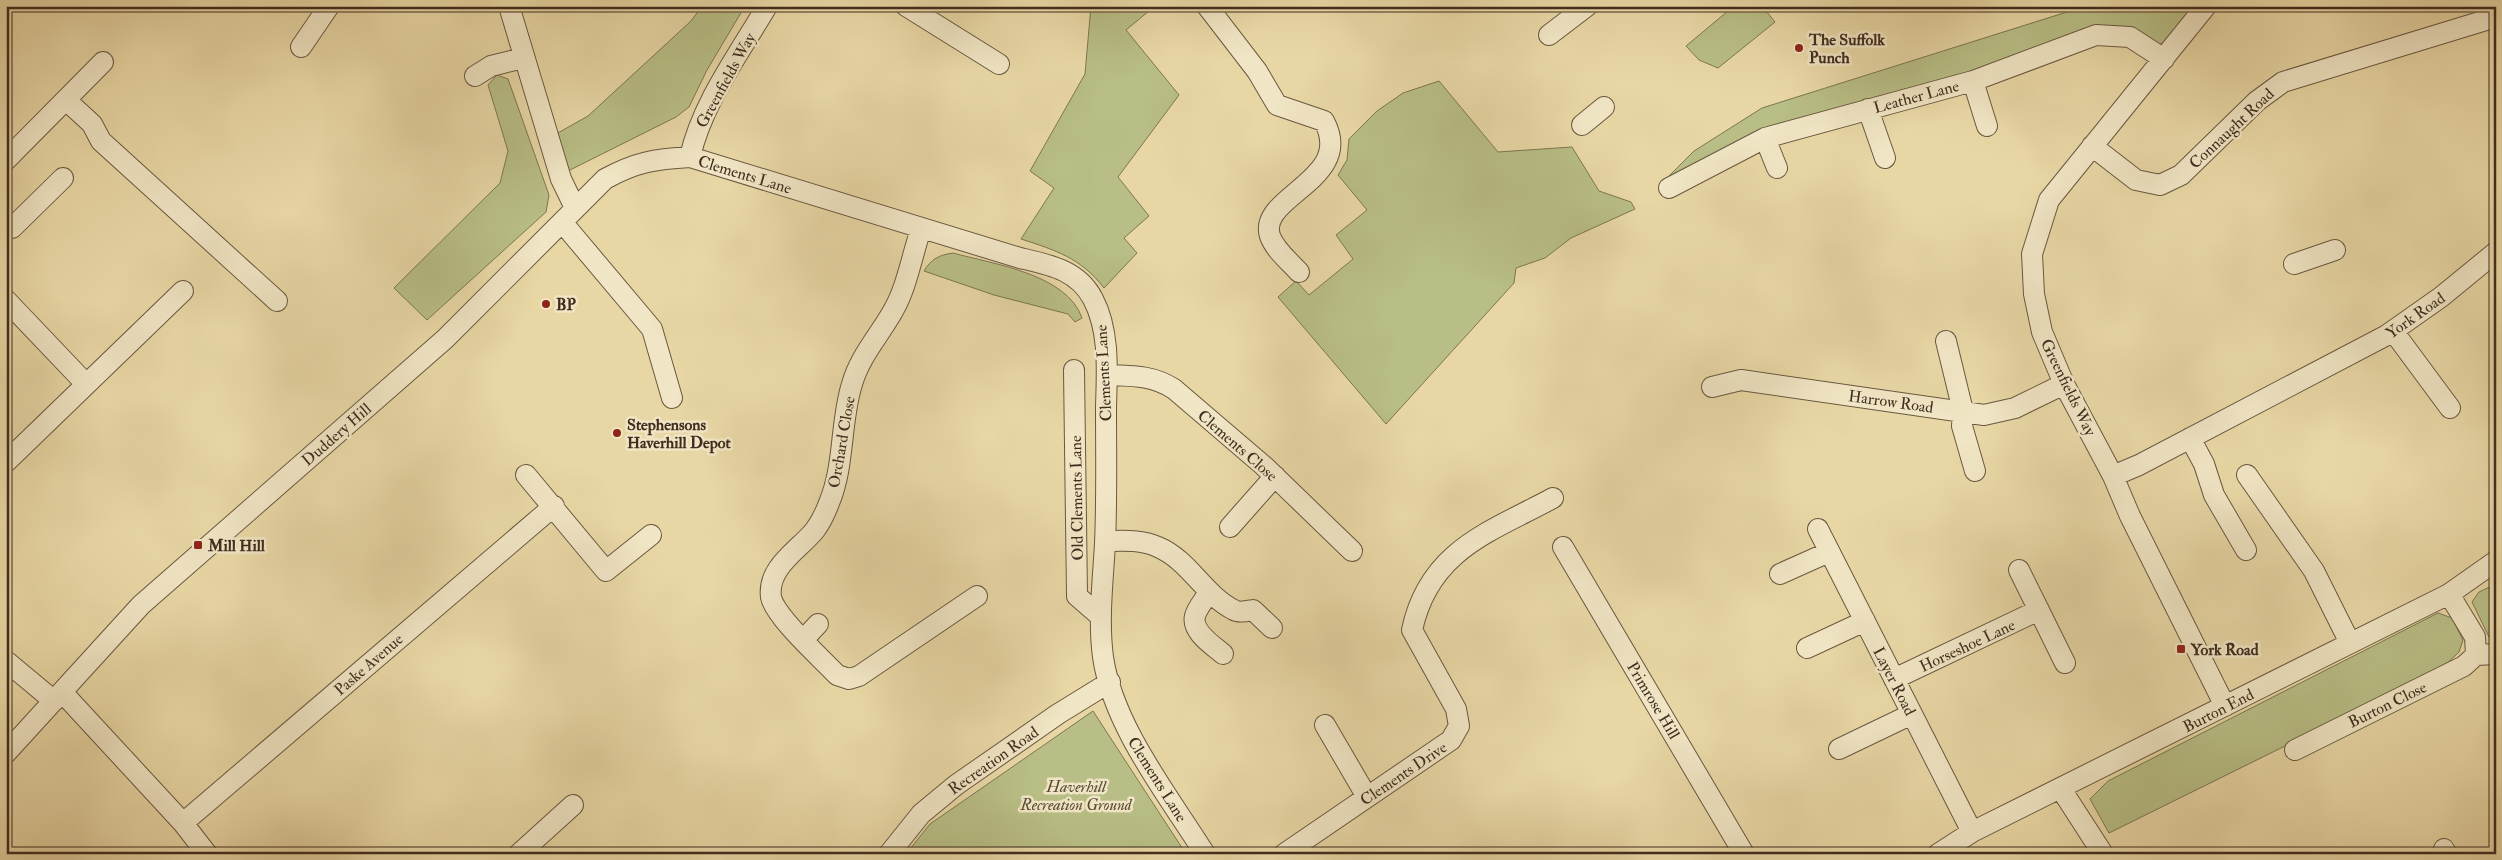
<svg xmlns="http://www.w3.org/2000/svg" width="2502" height="860" font-family="'IM FELL Double Pica',serif">
  <style>
    .green { fill: #b8be85; stroke: #7c7652 }
    .lines { fill: none; stroke-linecap: round; stroke-linejoin: round }
    .minor-casing { stroke: #6a5840; stroke-width: 22 }
    .minor { stroke: #f0e5c4; stroke-width: 20 }
    .poi-dot { fill: #8f2418; stroke: #f0e5c4; stroke-width: 2 }
    .labels { text-anchor: middle; stroke-width: 5; stroke-linejoin: round; paint-order: stroke }
    .poi-label { font-size: 16px; font-weight: bold; fill: #402d1f; stroke: #f0e5c4; text-anchor: start }
    .street-label { font-size: 16px; fill: #402d1f; stroke: #f0e5c4 }
    .park-label { font-size: 16px; font-style: italic; fill: #584a33; stroke: #f0e5c4 }
  </style>
  <rect width="100%" height="100%" fill="#e8d7a5"/>
  <filter id="stains"><feTurbulence type="fractalNoise" baseFrequency=".004" numOctaves="4"/><feColorMatrix values="0 0 0 0 .2 0 0 0 0 .09 0 0 0 0 .02 0 0 0 .5 -.17"/></filter>
  <radialGradient id="worn" r=".72"><stop offset=".6" stop-color="#630" stop-opacity="0"/><stop offset="1" stop-color="#630" stop-opacity=".3"/></radialGradient>
  <!-- green -->
  <path class="green" d="M 702,6 L 745,6 L 707,70 L 689,107 L 676,117 L 566,172 L 556,134 L 588,116 L 691,21 Z
    M 1091,6 L 1155,6 L 1126,30 L 1179,95 L 1118,177 L 1149,216 L 1124,238 L 1137,253 L 1104,288 C 1081,258 1055,250 1021,239 L 1054,188 L 1030,171 L 1085,74 Z
    M 1734,6 L 1762,6 L 1775,22 L 1718,68 L 1699,60 L 1686,46 Z
    M 2086,6 L 2201,6 L 2174,39 L 2158,45 L 2101,29 L 1674,180 L 1668,177 L 1694,151 L 1762,108 Z
    M 497,75 L 508,79 L 549,195 L 546,212 L 427,320 L 394,288 L 500,183 L 508,151 L 488,85 Z
    M 1439,81 L 1498,152 L 1572,147 L 1599,191 L 1631,202 L 1635,209 L 1571,238 L 1545,258 L 1516,268 L 1514,283 L 1386,424 L 1278,297 L 1296,281 L 1309,295 L 1353,259 L 1336,235 L 1367,210 L 1338,175 L 1347,160 L 1349,139 L 1377,111 L 1403,93 Z
    M 953,253 C 993,264 1067,274 1082,318 L 1075,322 L 1068,314 L 994,295 L 924,271 C 931,259 939,255 953,253 Z
    M 2496,584 L 2496,633 L 2489,637 L 2472,602 L 2479,592 Z
    M 2438,613 L 2452,618 L 2463,640 L 2459,652 L 2441,669 L 2109,833 L 2090,799 L 2108,781 Z
    M 1093,711 L 1186,854 L 906,854 L 930,824 Z"/>
  <g class="lines">
    <defs>
      <path id="minor" d="M 509,6 L 561,179 L 575,208
        M 906,6 L 999,64
        M 1207,6 L 1257,71 L 1277,105 L 1324,121 C 1356,180 1257,196 1270,236 C 1275,250 1289,261 1299,272
        M 2206,6 L 2049,200 L 2032,254 L 2034,294 L 2042,332 L 2064,384 L 2113,476 L 2130,516 L 2225,706
        M 1549,35 L 1587,6
        M 301,47 L 329,6
        M 475,76 L 491,66 L 523,58
        M 1973,81 L 1987,126
        M 66,100 L 92,124 L 101,141 L 277,301
        M 1868,109 L 1885,158
        M 1582,125 L 1604,107
        M 1765,138 L 1777,168
        M 2092,146 L 2136,180 L 2160,185 L 2181,175 L 2257,101 L 2283,82 L 2496,17
        M 690,157 C 702,103 739,54 767,6
        M 6,160 L 103,62
        M 1669,188 L 1765,138 L 1973,81 L 2096,35 L 2130,37 L 2164,59
        M 6,222 L 12,228 L 63,178
        M 562,222 L 652,329 L 672,398
        M 921,229 C 912,255 907,287 893,311 C 879,336 860,356 852,384 C 840,422 845,465 829,503 C 826,511 821,522 815,530 C 799,550 767,567 771,597 C 775,617 821,658 837,675 L 849,679 L 859,676 L 977,596
        M 2294,264 L 2335,250
        M 6,300 L 86,384
        M 2393,331 L 2450,408
        M 1946,341 L 1963,411 L 1962,426 L 1975,471
        M 1074,370 L 1077,596 L 1100,616
        M 1107,375 C 1133,376 1152,375 1174,389 L 1264,466 L 1352,551
        M 1712,387 L 1741,380 L 1984,415 L 2015,408 L 2064,384
        M 2190,438 L 2204,464 L 2214,495 L 2246,550
        M 6,462 L 183,291
        M 526,475 L 606,571 L 651,535
        M 2247,475 L 2314,571 L 2350,643
        M 2113,476 L 2139,465 L 2387,335 L 2441,297 L 2496,252
        M 1230,527 L 1275,476
        M 1818,529 L 1972,832
        M 1105,541 C 1123,541 1141,539 1158,547 C 1189,560 1204,595 1234,610 C 1239,613 1247,611 1253,610 L 1272,628
        M 1563,547 L 1744,854
        M 2019,570 L 2065,663
        M 1780,574 L 1829,552
        M 1209,592 C 1205,599 1197,608 1195,616 C 1191,632 1214,646 1223,654
        M 803,640 L 818,624
        M 1807,648 L 1865,621
        M 2476,655 L 2496,654
        M 6,661 L 54,701
        M 1894,679 L 2039,610
        M 62,692 L 183,823 L 207,854
        M 1325,725 L 1367,797
        M 1839,749 L 1912,714
        M 2295,750 L 2464,666 L 2476,655 L 2475,637 L 2449,594
        M 6,753 L 141,605 L 445,339 L 605,179 C 636,162 655,159 690,157 L 1020,258 C 1050,265 1078,270 1093,299 C 1110,331 1107,372 1106,407 C 1106,452 1107,498 1105,543 C 1103,581 1098,619 1103,657 C 1113,726 1168,795 1205,854
        M 2061,789 L 2103,854
        M 183,823 L 554,506
        M 2444,849 L 2446,854
        M 519,854 L 573,805
        M 889,854 L 921,814 L 956,785 L 1058,714 L 1110,682
        M 1284,854 L 1451,740 L 1459,726 L 1456,709 L 1412,630 C 1429,550 1490,532 1553,498
        M 1938,854 L 1972,832 L 2449,594 L 2496,561"/>
    </defs>
    <!-- minor casing -->
    <use href="#minor" class="minor-casing"/>
    <!-- minor -->
    <use href="#minor" class="minor"/>
  </g>
  <!-- markers -->
  <g class="poi-dot">
    <circle cx="1799" cy="48" r="5"/>
    <circle cx="546" cy="304" r="5"/>
    <circle cx="617" cy="433" r="5"/>
    <rect x="193" y="540" width="10" height="10" rx="2.5"/>
    <rect x="2176" y="644" width="10" height="10" rx="2.5"/>
  </g>
  <g class="labels">
    <!-- poi labels -->
    <g class="poi-label">
      <text x="1809" y="45">The Suffolk<tspan x="1809" dy="18">Punch</tspan></text>
      <text x="556" y="310">BP</text>
      <text x="627" y="430">Stephensons<tspan x="627" dy="18">Haverhill Depot</tspan></text>
      <text x="208" y="551">Mill Hill</text>
      <text x="2191" y="655">York Road</text>
    </g>
    <!-- street labels -->
    <g class="street-label">
      <text transform="translate(725 80) rotate(-61)" y="6">Greenfields Way</text>
      <text transform="translate(1916 96) rotate(-15)" y="6">Leather Lane</text>
      <text transform="translate(2231 128) rotate(-43)" y="6">Connaught Road</text>
      <text transform="translate(745 174) rotate(17)" y="6">Clements Lane</text>
      <text transform="translate(2415 315) rotate(-35)" y="6">York Road</text>
      <text transform="translate(1103 373) rotate(-93)" y="6">Clements Lane</text>
      <text transform="translate(2069 387) rotate(64)" y="6">Greenfields Way</text>
      <text transform="translate(1891 401) rotate(8)" y="6">Harrow Road</text>
      <text transform="translate(336 434) rotate(-41)" y="6">Duddery Hill</text>
      <text transform="translate(841 442) rotate(-80)" y="6">Orchard Close</text>
      <text transform="translate(1238 445) rotate(41)" y="6">Clements Close</text>
      <text transform="translate(1076 498) rotate(-91)" y="6">Old Clements Lane</text>
      <text transform="translate(1967 645) rotate(-25)" y="6">Horseshoe Lane</text>
      <text transform="translate(368 664) rotate(-41)" y="6">Paske Avenue</text>
      <text transform="translate(1895 681) rotate(63)" y="6">Layer Road</text>
      <text transform="translate(1654 700) rotate(59)" y="6">Primrose Hill</text>
      <text transform="translate(2387 704) rotate(-26)" y="6">Burton Close</text>
      <text transform="translate(2218 710) rotate(-27)" y="6">Burton End</text>
      <text transform="translate(993 760) rotate(-35)" y="6">Recreation Road</text>
      <text transform="translate(1403 773) rotate(-34)" y="6">Clements Drive</text>
      <text transform="translate(1158 779) rotate(58)" y="6">Clements Lane</text>
    </g>
    <!-- park labels -->
    <g class="park-label">
      <text x="1076" y="792">Haverhill<tspan x="1076" dy="18">Recreation Ground</tspan></text>
    </g>
  </g>
  <!-- margin -->
  <rect width="2502" height="860" fill="none" stroke="#e8d7a5" stroke-width="25"/>
  <rect x="8" y="8" width="2487" height="845" fill="none" stroke="#402d1f" stroke-width="2.5"/>
  <rect x="12" y="12" width="2477" height="835" fill="none" stroke="#402d1f"/>
  <rect width="100%" height="100%" filter="url(#stains)"/>
  <rect width="100%" height="100%" fill="url(#worn)"/>
</svg>
